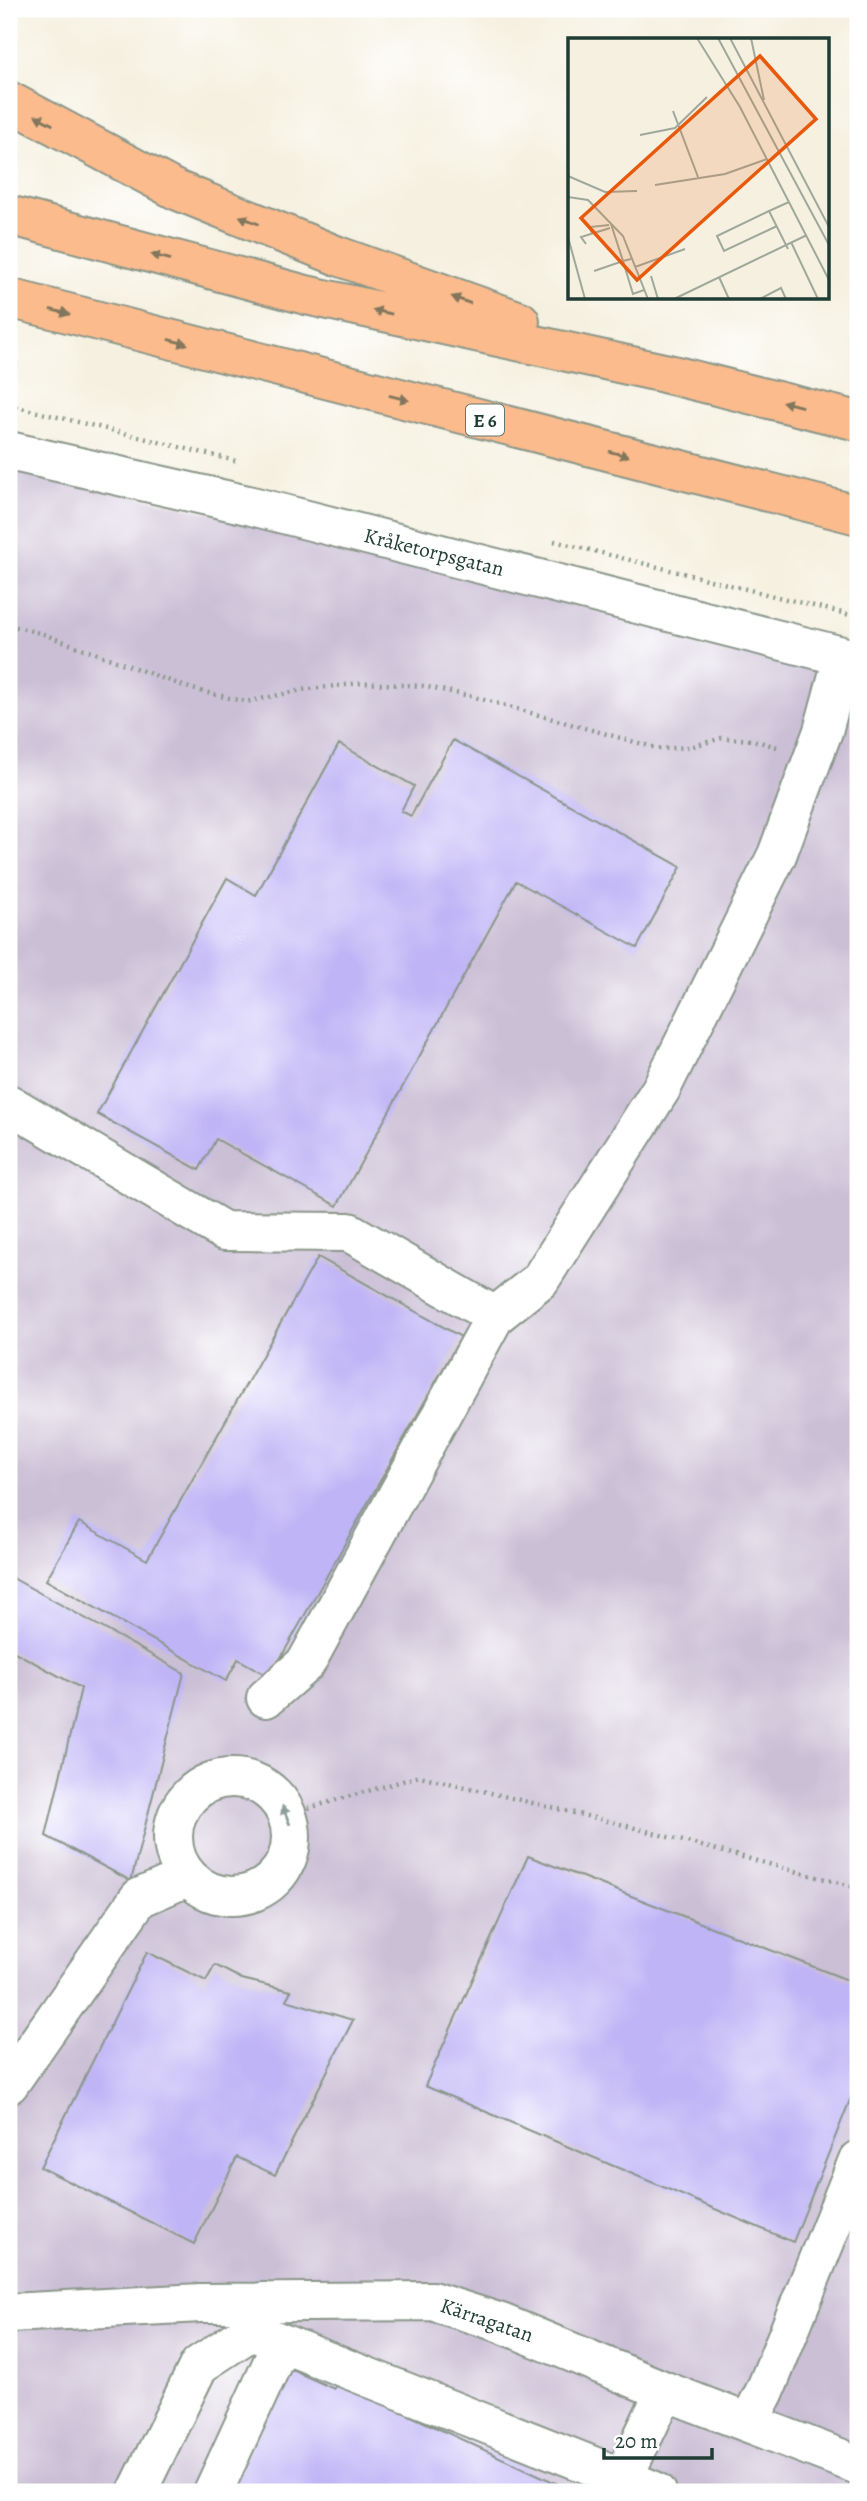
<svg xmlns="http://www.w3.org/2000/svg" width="867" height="2501" font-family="Alegreya,serif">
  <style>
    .industrial { fill: #cbbfd5 }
    .building { fill: #bfb4f6 }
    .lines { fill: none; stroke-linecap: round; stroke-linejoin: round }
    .minor-casing { stroke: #8a968a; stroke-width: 42 }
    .highway-casing { stroke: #8a968a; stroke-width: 42 }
    .path { stroke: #8a968a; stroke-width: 4.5; stroke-dasharray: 2 5; stroke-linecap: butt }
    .minor { stroke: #fff; stroke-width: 38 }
    .highway { stroke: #fbbb8c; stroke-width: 38 }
    .oneway { fill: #82765c }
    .oneway2 { fill: #8f9e9a }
    .labels { text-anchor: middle; stroke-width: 6; stroke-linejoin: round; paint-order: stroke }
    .shield { fill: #fff; stroke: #627771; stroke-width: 2 }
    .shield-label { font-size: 19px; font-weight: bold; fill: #1f3d34 }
    .street-label { font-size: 21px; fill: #1f3d34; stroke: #fff }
    .inset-road { fill: none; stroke: #9fa89b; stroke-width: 2 }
    .view { fill: #e8590c; fill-opacity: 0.15; stroke: #e8590c; stroke-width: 3.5 }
    .inset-edge { fill: none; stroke: #1f3d34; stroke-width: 3.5 }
  </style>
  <rect width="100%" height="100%" fill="#fff"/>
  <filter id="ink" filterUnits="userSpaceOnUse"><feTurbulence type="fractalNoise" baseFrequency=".0143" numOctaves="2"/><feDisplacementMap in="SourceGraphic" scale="14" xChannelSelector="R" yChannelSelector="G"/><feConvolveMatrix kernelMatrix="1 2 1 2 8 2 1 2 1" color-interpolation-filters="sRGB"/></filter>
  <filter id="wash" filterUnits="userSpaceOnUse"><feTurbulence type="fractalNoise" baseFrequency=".00686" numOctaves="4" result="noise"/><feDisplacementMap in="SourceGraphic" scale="28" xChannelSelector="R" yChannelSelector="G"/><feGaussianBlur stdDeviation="1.57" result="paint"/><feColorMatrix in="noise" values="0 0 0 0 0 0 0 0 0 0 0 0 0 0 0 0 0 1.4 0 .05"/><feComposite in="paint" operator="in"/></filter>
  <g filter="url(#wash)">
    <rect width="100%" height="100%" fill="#f5f0df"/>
    <!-- industrial -->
    <path class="industrial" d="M 9,467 L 858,659 L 858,2492 L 9,2492 Z"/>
    <g id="blocks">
      <!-- building -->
      <path class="building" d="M 453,740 L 681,867 L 637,948 L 516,881 L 337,1206 L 216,1139 L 199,1170 L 97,1114 L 227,878 L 256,895 L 339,744 L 414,786 L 401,811 L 411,816 Z
        M 318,1257 L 461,1337 L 270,1677 L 238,1659 L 226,1681 L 46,1580 L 79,1522 L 147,1560 Z
        M 9,1576 L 184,1673 L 131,1881 L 46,1836 L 81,1688 L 9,1649 Z
        M 528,1856 L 858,1984 L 858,2080 L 793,2242 L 425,2086 Z
        M 147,1952 L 206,1981 L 215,1965 L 242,1979 L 291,1991 L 286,2000 L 353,2020 L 275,2175 L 237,2157 L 194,2244 L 40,2167 Z
        M 288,2368 L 334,2389 L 338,2382 L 575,2492 L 230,2492 Z"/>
    </g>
  </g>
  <g filter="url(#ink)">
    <use href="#blocks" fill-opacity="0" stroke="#8a968a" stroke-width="2"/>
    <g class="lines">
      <defs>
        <path id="minor" d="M 9,451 L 252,506 L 858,660
          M 9,1104 L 224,1231 L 349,1232 L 495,1316
          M 266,1698 L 306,1663 L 495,1316 L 540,1280 L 661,1089 L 777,855 L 823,731 L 843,657
          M173 1837a59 59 0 1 1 118 0a59 59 0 1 1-118 0Z
          M 9,2084 L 139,1898 L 187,1877
          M 264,2302 L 251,2331 L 623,2478 L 665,2391
          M 9,2313 L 201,2303 L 432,2301 L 501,2323 L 665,2391 L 858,2465
          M 749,2422 L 765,2391 L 858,2160
          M 137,2492 L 199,2365 L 251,2331
          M 213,2492 L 281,2344
          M 617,2492 L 623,2478 L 657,2492"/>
        <path id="highway" d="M 9,101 L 176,190 L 338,256 L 520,321
          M 9,215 L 306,295 L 664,373 L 858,421
          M 9,298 L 858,515"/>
      </defs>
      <!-- minor casing -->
      <use href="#minor" class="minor-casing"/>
      <!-- highway casing -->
      <use href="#highway" class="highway-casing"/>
      <!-- path -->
      <path class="path" d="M 9,405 L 236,461
        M 554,541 L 858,617
        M 9,625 L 43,634 L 192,689 L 246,702 L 302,690 L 361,683 L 423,686 L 474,697 L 660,749 L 690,747 L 722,738 L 753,740 L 777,747
        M 288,1814 L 420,1776 L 620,1824 L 858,1888"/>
      <!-- minor -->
      <use href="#minor" class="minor"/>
      <!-- highway -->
      <use href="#highway" class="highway"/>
    </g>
    <!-- one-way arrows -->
    <defs><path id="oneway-solid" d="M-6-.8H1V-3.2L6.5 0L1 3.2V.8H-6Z" transform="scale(1.75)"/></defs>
    <g class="oneway">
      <use href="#oneway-solid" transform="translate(44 120) rotate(-152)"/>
      <use href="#oneway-solid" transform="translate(249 220) rotate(-158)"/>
      <use href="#oneway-solid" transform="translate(161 257) rotate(-165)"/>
      <use href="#oneway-solid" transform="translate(461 300) rotate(-160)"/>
      <use href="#oneway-solid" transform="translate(60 312) rotate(15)"/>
      <use href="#oneway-solid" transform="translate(382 312) rotate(-168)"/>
      <use href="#oneway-solid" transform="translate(178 342) rotate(14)"/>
      <use href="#oneway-solid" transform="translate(399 398) rotate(14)"/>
      <use href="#oneway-solid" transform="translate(792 404) rotate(-166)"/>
      <use href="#oneway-solid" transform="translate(619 454) rotate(14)"/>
    </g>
    <use class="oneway2" href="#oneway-solid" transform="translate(286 1815) rotate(-112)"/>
  </g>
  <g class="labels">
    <!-- shield labels -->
    <rect class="shield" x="466" y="404.5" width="38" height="31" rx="5"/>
    <g class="shield-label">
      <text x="485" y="427">E 6</text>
    </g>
    <!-- street labels -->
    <g class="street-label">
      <text transform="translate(434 552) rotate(14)" y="7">Kråketorpsgatan</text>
      <text transform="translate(487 2320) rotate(19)" y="7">Kärragatan</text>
    </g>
  </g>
  <!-- overview -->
  <g transform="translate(568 38)">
    <rect width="261" height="261" fill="#f5f0df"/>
    <path class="inset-road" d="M 129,0 L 172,69 L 261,242M 150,0 L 261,207M 162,0 L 261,189M 183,0 L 196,62M 105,73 L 130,139M 72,97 L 107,90 L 139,59M 0,138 L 37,154 L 69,153M 87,147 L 157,136 L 199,121M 0,159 L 20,162 L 55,198 L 80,261M 201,173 L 149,198 L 156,213 L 209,188M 43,186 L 55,223 L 63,221M 24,196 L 22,189 L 41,187M 0,199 L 17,261M 223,204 L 250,261M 18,206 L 13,199 L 42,190M 220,211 L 201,173 L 221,164M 67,229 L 117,211M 26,233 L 55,223 L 65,256 L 76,252M 83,238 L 90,261M 151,239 L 161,261M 106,261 L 239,197M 192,261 L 213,250 L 218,261"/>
    <path class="view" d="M 192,18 L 248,81 L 69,242 L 13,180 Z"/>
    <rect width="261" height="261" class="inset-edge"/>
  </g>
  <!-- margin -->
  <rect width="867" height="2501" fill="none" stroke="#fff" stroke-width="35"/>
  <!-- scale -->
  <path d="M604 2448v10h108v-10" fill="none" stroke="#1f3d34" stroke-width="3.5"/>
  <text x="615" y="2448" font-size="21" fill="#1f3d34" stroke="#ffffff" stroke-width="5" paint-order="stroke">20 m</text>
</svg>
